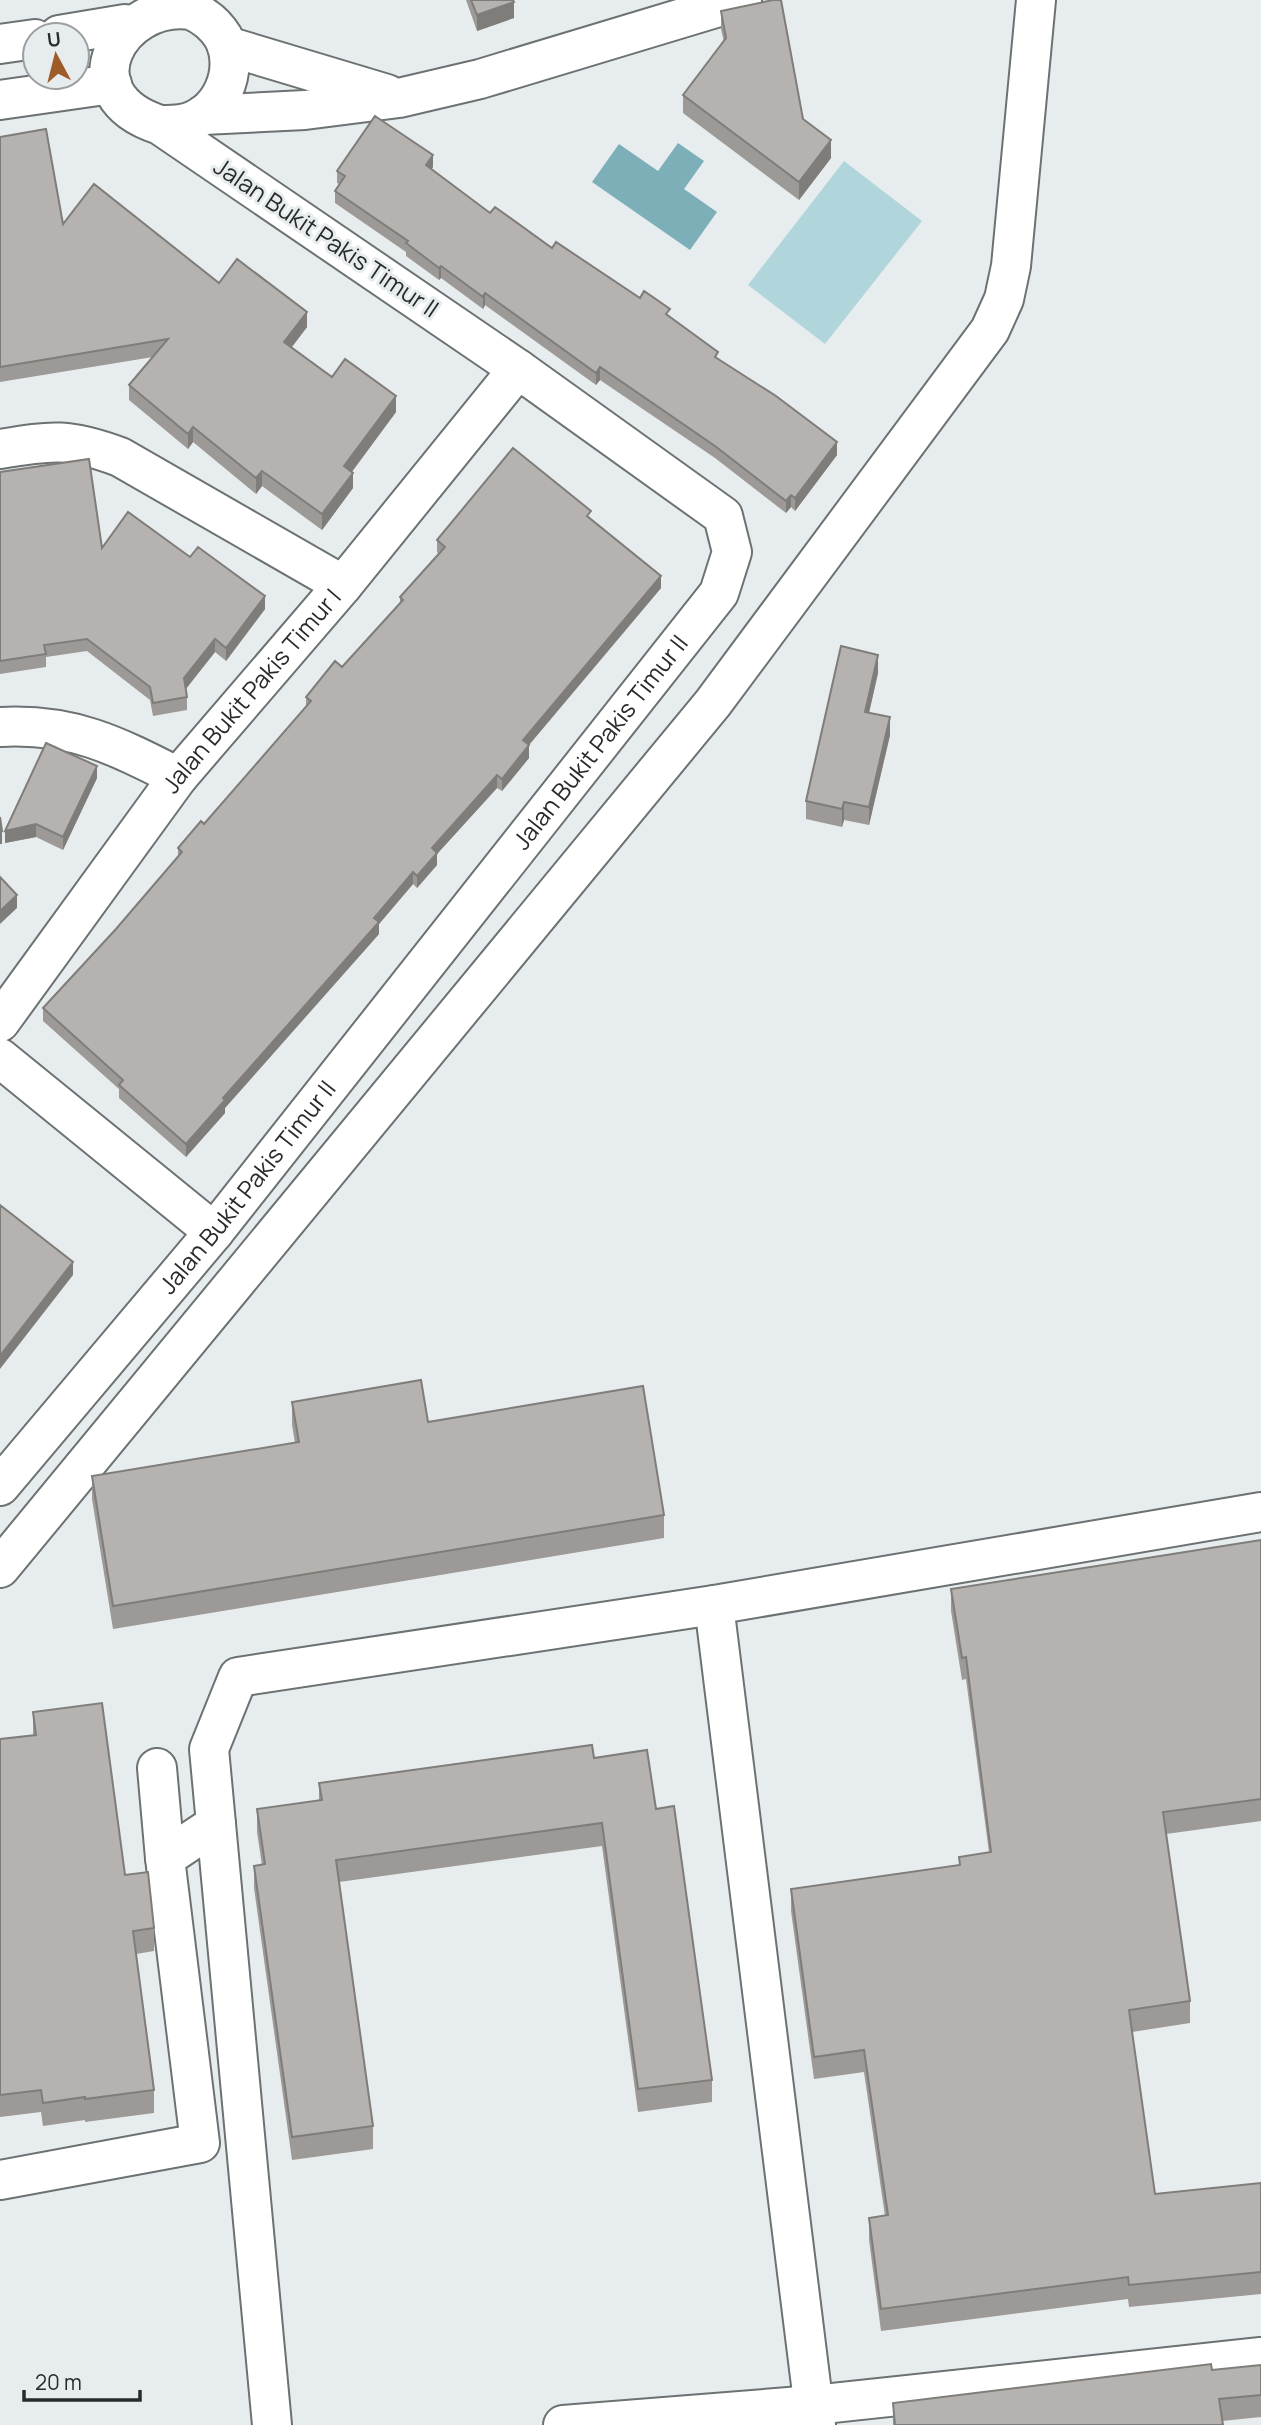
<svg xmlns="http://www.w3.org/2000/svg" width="1261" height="2425" font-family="Manrope,sans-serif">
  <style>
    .green { fill: #b0d6dc }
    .water { fill: #7cafb7 }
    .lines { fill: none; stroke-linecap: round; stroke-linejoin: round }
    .minor-casing { stroke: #6c7172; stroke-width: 42 }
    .minor { stroke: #fff; stroke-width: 38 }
    .wall { fill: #9d9996 }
    .shaded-wall { fill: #7f7d7a }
    .building { fill: #b6b2af; stroke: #7f7d7a; stroke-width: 2 }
    .labels { text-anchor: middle; stroke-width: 6; stroke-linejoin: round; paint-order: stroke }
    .street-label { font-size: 24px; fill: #292b2b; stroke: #e7edee }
  </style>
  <rect width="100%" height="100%" fill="#e7edee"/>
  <!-- green -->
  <path class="green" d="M 844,161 L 922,221 L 825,344 L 748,285 Z"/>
  <!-- water -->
  <path class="water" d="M 678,143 L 704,161 L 684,189 L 717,212 L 690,250 L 592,182 L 619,144 L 658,171 Z"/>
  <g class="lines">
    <defs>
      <g id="minor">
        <path d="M 59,35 L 125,24"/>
        <path d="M 0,44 L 35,39"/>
        <path d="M 227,46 L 387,94"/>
        <path d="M 0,100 L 112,84"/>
        <path d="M 203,115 L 305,110 L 399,98 L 480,79 L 742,0"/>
        <path d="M 0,449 C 53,440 69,438 120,457 L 343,585"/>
        <path d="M 0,727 C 72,723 115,745 178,777"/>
        <path id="s1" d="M 0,1022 L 178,777 L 343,585 L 518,369"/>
        <path d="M 0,1058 L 214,1232"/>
        <path id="s2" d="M 0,1486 L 214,1232 L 719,593 L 732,552 L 723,516 L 518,369 L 160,125 C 66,95 119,0 191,10 C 205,16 215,24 223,37 C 241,71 220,117 181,124 C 175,125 167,125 160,125"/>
        <path d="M 0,1568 L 713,703 L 990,330 L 1004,299 L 1011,266 L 1036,0"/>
        <path d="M 714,1605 L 816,2425"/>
        <path d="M 157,1768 L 165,1858"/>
        <path d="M 0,2180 L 200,2143 L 165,1858 L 216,1824"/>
        <path d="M 272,2425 L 209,1749 L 238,1677 L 714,1605 L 1261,1512"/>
        <path d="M 563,2425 L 814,2405 L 1261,2357"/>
      </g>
    </defs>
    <!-- minor casing -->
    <use href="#minor" class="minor-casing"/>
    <!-- minor -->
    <use href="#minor" class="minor"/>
  </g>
  <!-- wall -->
  <path class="wall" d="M 466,0 L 513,0 L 514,18 L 477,31 Z
    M 721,11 L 831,158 L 799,200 L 683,113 L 683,95 L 724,42 L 721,29 Z
    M 0,137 L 63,224 L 219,283 L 307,327 L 292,347 L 332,377 L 396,412 L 352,472 L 353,488 L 322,530 L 262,486 L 256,494 L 193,442 L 188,449 L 129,400 L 129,385 L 153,357 L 0,382 Z
    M 433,167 L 431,169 L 490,213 L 640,298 L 670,317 L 718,358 L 837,455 L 795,511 L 791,507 L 786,513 L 715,458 L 600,380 L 596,385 L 485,305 L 483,309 L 441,278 L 439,280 L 406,256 L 406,252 L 335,203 L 335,191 L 339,184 L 337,183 L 337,171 Z
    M 0,472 L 102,548 L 190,557 L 265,609 L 226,661 L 215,652 L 186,689 L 187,697 L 187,710 L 153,716 L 150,700 L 87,651 L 46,657 L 46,667 L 0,674 Z
    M 591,519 L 661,588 L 529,745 L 529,758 L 502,791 L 497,788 L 437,854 L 437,865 L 417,888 L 413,884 L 379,924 L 379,934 L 225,1108 L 225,1113 L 186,1157 L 119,1098 L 119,1089 L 43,1021 L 43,1008 L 116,929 L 178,857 L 178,848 L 204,824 L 306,707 L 306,697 L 342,667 L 400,603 L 400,597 L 439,554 L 437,552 L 437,540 Z
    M 878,673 L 869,713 L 890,735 L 869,825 L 844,820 L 842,827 L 806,819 L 806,801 Z
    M 97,778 L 63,850 L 36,837 L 5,843 Z
    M 292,1402 L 428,1422 L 664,1515 L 664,1538 L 113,1629 L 92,1499 L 92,1476 L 295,1443 L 292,1425 Z
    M 1261,1540 L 1261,1821 L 1166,1834 L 1190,2001 L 1190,2023 L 1132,2032 L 1155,2194 L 1261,2183 L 1261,2294 L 1129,2307 L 1128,2299 L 881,2331 L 869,2240 L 869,2218 L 885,2216 L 864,2072 L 814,2079 L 791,1911 L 791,1889 L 959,1865 L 959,1857 L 989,1852 L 966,1679 L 962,1680 L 951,1611 L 951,1589 Z
    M 33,1712 L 154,1928 L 154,1951 L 136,1954 L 154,2090 L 154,2113 L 85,2122 L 85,2120 L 43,2126 L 41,2112 L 0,2117 L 0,1739 L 33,1735 Z
    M 594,1758 L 656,1809 L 712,2080 L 712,2102 L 638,2112 L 602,1846 L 339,1882 L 373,2126 L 373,2149 L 292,2160 L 254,1888 L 254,1866 L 262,1865 L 257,1832 L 257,1809 L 319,1801 L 319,1783 Z
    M 1261,2365 L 1261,2417 L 1222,2421 L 1223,2425 L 893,2425 L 893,2403 Z"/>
  <!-- shaded-wall -->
  <path class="shaded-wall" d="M 514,2 L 514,18 L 477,31 L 477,15 Z
    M 831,140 L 831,158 L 799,200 L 799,182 Z
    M 433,155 L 433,167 L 426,178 L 426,165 Z
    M 441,266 L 441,278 L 439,280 L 439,268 Z
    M 485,293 L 485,305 L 483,309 L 483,297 Z
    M 307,312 L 307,327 L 284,357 L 284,342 Z
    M 600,367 L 600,380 L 596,385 L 596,373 Z
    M 396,396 L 396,412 L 344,482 L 344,466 Z
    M 193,427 L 193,442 L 188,449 L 188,434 Z
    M 837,442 L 837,455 L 795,511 L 795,498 Z
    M 262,471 L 262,486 L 256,494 L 256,478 Z
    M 353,473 L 353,488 L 322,530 L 322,514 Z
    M 791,495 L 791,507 L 786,513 L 786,501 Z
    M 661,576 L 661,588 L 523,752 L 523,740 Z
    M 265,596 L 265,609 L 226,661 L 226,648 Z
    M 215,639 L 215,652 L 184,691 L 184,678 Z
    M 878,655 L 878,673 L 865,730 L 865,712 Z
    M 890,717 L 890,735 L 869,825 L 869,807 Z
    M 529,745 L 529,758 L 502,791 L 502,779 Z
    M 97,766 L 97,778 L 63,850 L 63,837 Z
    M 497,775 L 497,788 L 437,854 L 437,865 L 417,888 L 417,876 L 432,848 Z
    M 844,802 L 844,820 L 842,827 L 842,809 Z
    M 36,824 L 36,837 L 5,843 L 5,831 Z
    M 0,831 L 2,831 L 2,844 L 0,844 Z
    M 413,872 L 413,884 L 379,924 L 379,934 L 225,1108 L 225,1113 L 186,1157 L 186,1144 L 223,1098 Z
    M 17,895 L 17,908 L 0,924 L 0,911 Z
    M 73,1262 L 73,1275 L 0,1369 L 0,1356 Z"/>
  <!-- building -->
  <path class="building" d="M 471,0 L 513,0 L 514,2 L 477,15 Z
    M 773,0 L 781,0 L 803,119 L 831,140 L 799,182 L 683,95 L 726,38 L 721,11 Z
    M 375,116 L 433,155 L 426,165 L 490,213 L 495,207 L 552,248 L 556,242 L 640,298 L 644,291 L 670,309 L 666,314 L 718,352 L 715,357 L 776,396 L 837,442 L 795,498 L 791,495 L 786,501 L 715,446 L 600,367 L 596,373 L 485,293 L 483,297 L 441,266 L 439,268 L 406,243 L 408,241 L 335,191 L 345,176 L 337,171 Z
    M 46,129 L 63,224 L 94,184 L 219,283 L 237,259 L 307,312 L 284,342 L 332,377 L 345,359 L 396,396 L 344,466 L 353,473 L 322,514 L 262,471 L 256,478 L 193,427 L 188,434 L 129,385 L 168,339 L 0,367 L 0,137 Z
    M 513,448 L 591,511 L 587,516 L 661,576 L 523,740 L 529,745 L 502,779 L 497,775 L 432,848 L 437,853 L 417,876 L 413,872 L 374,918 L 379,922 L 223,1098 L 225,1100 L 186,1144 L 119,1085 L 123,1080 L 43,1008 L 116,929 L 182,852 L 178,848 L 201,821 L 204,824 L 311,701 L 306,697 L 335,661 L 342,667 L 403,600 L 400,597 L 445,547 L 437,540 Z
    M 89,459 L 102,548 L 128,512 L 190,557 L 198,547 L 265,596 L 226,648 L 215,639 L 184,678 L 187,697 L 153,703 L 150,687 L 87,639 L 44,645 L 46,654 L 0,661 L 0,472 Z
    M 841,646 L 878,655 L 865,712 L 890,717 L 869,807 L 844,802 L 842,809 L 806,801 Z
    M 46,743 L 97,766 L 63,837 L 36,824 L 5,831 Z
    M 0,817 L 2,831 L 0,831 Z
    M 0,877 L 17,895 L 0,911 Z
    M 0,1205 L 73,1262 L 0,1356 Z
    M 421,1380 L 428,1422 L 643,1386 L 664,1515 L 113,1606 L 92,1476 L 299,1442 L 292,1402 Z
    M 1261,1540 L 1261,1799 L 1163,1812 L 1190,2001 L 1129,2010 L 1155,2194 L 1261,2183 L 1261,2272 L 1129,2285 L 1128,2277 L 881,2309 L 869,2218 L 888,2215 L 864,2050 L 814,2057 L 791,1889 L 960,1865 L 959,1857 L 991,1852 L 966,1657 L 962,1658 L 951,1589 Z
    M 102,1703 L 125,1875 L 148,1872 L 154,1928 L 133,1931 L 154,2090 L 85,2099 L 85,2097 L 43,2103 L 41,2090 L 0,2095 L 0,1739 L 36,1735 L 33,1712 Z
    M 592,1745 L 594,1758 L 647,1750 L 656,1809 L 674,1806 L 712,2080 L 638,2089 L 602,1823 L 336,1860 L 373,2126 L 292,2137 L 254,1866 L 265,1864 L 257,1809 L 322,1800 L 319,1783 Z
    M 1211,2364 L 1212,2370 L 1261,2365 L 1261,2395 L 1219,2399 L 1223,2425 L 895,2425 L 893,2403 Z"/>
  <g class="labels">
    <!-- street labels -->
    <g class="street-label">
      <text transform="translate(326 238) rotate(34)" y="8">Jalan Bukit Pakis Timur II</text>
      <text dy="8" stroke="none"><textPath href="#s1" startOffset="416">Jalan Bukit Pakis Timur I</textPath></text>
      <text dy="8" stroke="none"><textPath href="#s2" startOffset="956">Jalan Bukit Pakis Timur II</textPath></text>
      <text dy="8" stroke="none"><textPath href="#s2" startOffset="388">Jalan Bukit Pakis Timur II</textPath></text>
    </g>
  </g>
  <!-- north arrow -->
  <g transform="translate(56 56) rotate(353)"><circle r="33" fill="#e7edee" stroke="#9b9fa0" stroke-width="2"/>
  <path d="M0-5L12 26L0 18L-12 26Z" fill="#9e5c29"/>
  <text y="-10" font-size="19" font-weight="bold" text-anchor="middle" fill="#292b2b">U</text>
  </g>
  <!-- scale -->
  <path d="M24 2390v10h116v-10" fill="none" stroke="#292b2b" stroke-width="3.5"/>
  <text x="35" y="2390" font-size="21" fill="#292b2b" stroke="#e7edee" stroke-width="5" paint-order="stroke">20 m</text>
</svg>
